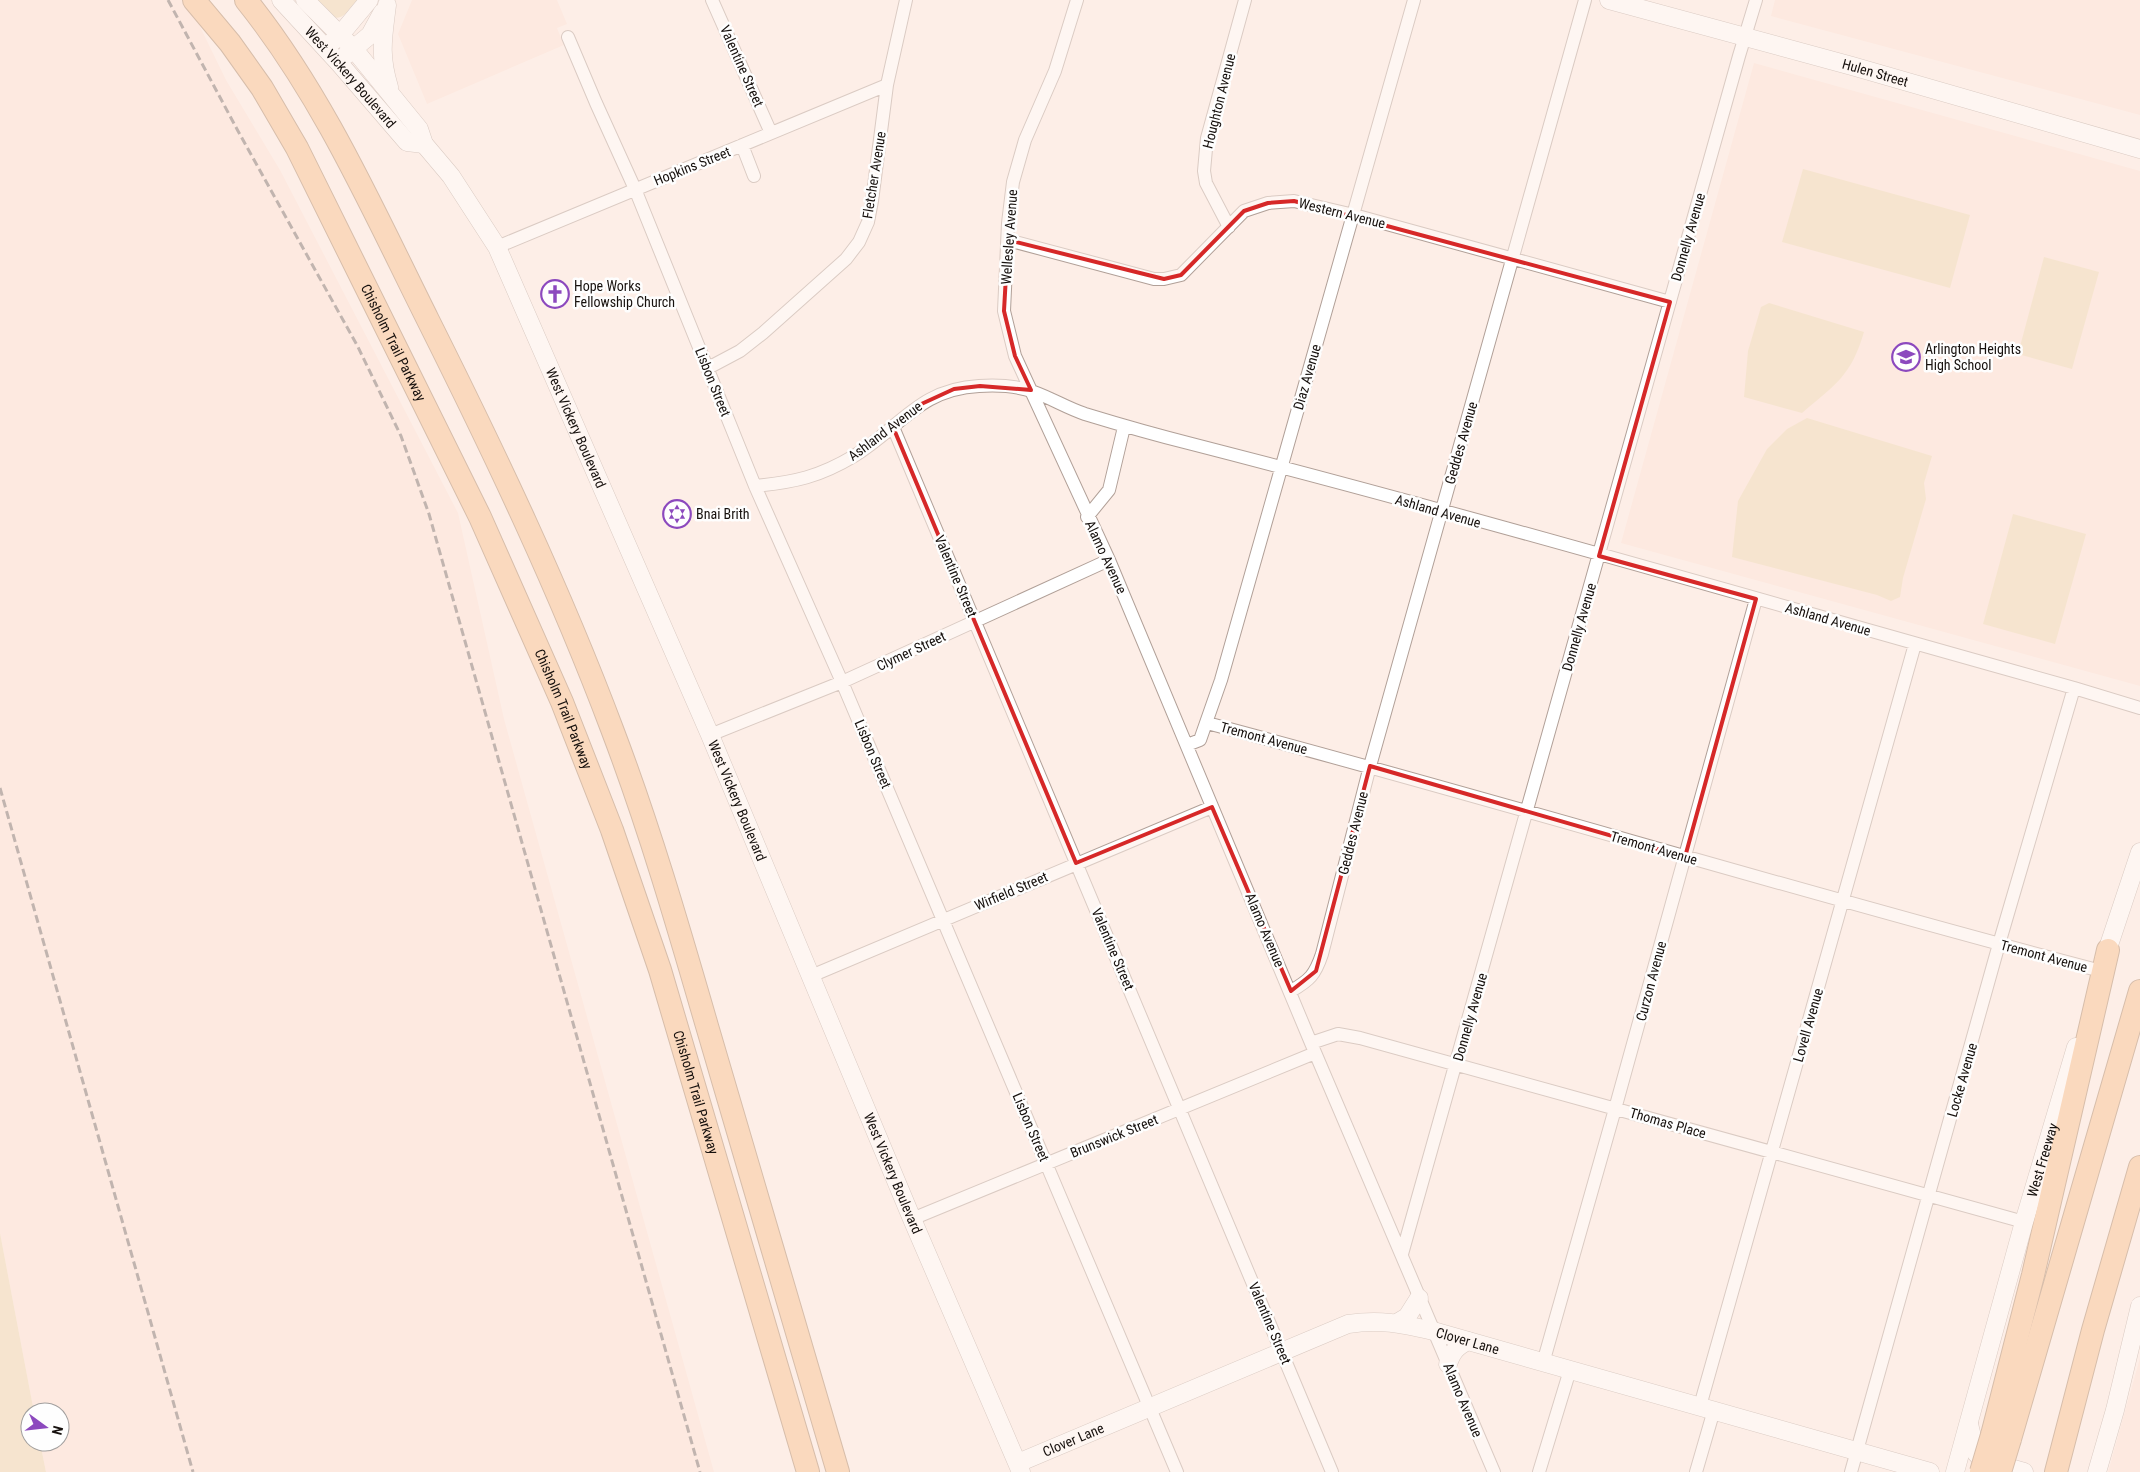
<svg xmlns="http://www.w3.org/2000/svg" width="2140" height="1472" font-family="'Roboto Condensed',sans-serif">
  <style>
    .built { fill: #fde2d7 }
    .green { fill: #edd8b2 }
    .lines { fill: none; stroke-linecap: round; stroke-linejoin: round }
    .street-casing { stroke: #b1a098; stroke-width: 14 }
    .secondary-casing { stroke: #b1a098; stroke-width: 19 }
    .highway-casing { stroke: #a88260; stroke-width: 24 }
    .street { stroke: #fff; stroke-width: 12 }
    .secondary { stroke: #fff; stroke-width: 18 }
    .highway { stroke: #f6bf8d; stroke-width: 22 }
    .rail { stroke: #786e6a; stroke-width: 3; stroke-dasharray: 8 4; stroke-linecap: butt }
    .highway-bridge-casing { stroke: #a88260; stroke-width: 24; stroke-linecap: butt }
    .highway-bridge { stroke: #f6bf8d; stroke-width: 22 }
    .marked { fill: none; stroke: #d62828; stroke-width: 4; stroke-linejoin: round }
    .labels { text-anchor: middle; stroke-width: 5; stroke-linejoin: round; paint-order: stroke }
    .street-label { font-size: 14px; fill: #16100d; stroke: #fefefe }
    .poi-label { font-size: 14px; fill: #16100d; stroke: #fefefe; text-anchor: start }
  </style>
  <rect width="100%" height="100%" fill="#fdeee7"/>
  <!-- built -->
  <path class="built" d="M 0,0 L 187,0 L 226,80 L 280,170 L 458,513 L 504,719 L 714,1472 L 46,1472 L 40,1442 L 60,1442 L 60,1412 L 34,1412 L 0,1233 Z
    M 412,0 L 557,0 L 567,24 L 557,28 L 564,45 L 427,104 L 398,34 Z
    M 1775,0 L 2140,0 L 2140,115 L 1771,16 Z
    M 1754,63 L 2140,171 L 2140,686 L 1621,543 Z
    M 2140,1358 L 2140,1472 L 2108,1472 Z"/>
  <!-- green -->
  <path class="green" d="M 312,0 L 358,0 C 338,26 334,21 312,0 Z
    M 1803,169 L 1970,215 L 1950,288 L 1782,242 Z
    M 2044,257 L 2099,272 L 2072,369 L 2018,354 Z
    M 1769,303 L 1864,332 C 1851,376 1836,384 1802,413 L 1744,397 L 1748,351 L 1761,307 Z
    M 1807,418 L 1932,456 L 1924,483 L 1926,499 L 1903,578 L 1900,597 L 1891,601 L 1877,595 L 1732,557 L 1738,501 L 1767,449 L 1787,429 Z
    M 2013,514 L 2086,534 L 2055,644 L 1983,624 Z
    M 0,1233 L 34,1412 L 30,1412 L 30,1442 L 40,1442 L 46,1472 L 0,1472 Z"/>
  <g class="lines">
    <defs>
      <path id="street" d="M 712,0 L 771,133
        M 1077,0 L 1055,71 L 1025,140 L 1013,182 L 1008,223 L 1004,311 L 1015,356 L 1109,560 L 1311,1043 L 1494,1472
        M 568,37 L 596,103 L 635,189 L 755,486 L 842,682 L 1177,1472
        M 742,145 L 754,176
        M 1229,227 L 1206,183 L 1204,171 L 1207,138 L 1245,0
        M 1008,240 L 1154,279 L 1164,279 L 1181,275 L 1244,211 L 1268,203 L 1294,201 L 1354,215 L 1670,302
        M 497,247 L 887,85
        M 708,368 L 740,351 L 763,333 L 846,259 L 859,242 L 868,222 L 872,201 L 887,85 L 906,0
        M 893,427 L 1332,1472
        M 755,486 C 795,482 819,477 854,456 C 900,428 919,389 979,386 C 995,385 1018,386 1034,392 C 1051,398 1067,408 1085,414 C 1121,425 1156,435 1192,444 C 1488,520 1780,606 2074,688 L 2140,708
        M 1087,517 L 1109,490 L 1124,427
        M 1207,723 C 1506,802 1801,893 2101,971
        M 710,735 L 842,682 L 1109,560
        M 1187,745 L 1200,740 L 1221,680 L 1414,0
        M 811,976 L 1212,807
        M 1291,991 C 1310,980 1315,975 1322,954 L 1370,766 L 1585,0
        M 1311,1043 L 1338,1034 L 1360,1038 L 2024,1222
        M 912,1219 L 1315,1053
        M 1402,1254 L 1739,56 L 1756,0
        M 1543,1363 L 1615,1109 L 1756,599
        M 1700,1406 L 1915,644
        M 1539,1472 L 1570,1370
        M 1696,1472 L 1714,1410
        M 1851,1472 L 1999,944 L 2074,688"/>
      <g id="secondary">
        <path id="s1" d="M 281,0 L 339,63 L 407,142 L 424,144"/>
        <path id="s2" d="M 305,0 L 353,48 L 419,129 L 424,144 L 451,176 L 497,247 L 710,735 L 912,1219 L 1021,1472"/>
        <path id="s3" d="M 1609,0 L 1852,66 L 2140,149"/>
        <path d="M 387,5 C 383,38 379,54 389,87"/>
        <path d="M 331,43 L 340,35 L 369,0"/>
        <path d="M 346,55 L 370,35 L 382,13"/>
        <path d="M 2104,960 L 2140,852"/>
        <path d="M 1397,1323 L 1407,1317 L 1419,1298"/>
        <path d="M 1448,1364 C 1452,1352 1456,1347 1468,1341"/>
        <path d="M 1969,1424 L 1976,1453 L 1982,1460 L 2024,1472"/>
        <path id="s4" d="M 1018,1463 L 1348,1324 C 1381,1319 1402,1324 1433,1331 L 1930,1472"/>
        <path id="s5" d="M 1955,1472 L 2024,1222 L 2076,1047"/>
        <path d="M 2097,1472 L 2115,1410 L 2140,1306"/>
      </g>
      <g id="highway">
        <path id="s6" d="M 194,0 L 230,43 L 262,88 L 297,148 L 480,517 L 562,702 L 612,830 L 660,970 L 808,1472"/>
        <path d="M 246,0 C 323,96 373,210 428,320 C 495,454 559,588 612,729 C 649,826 678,926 707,1026 C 750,1175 795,1323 838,1472"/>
        <path d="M 1992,1435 L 2033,1275 L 2108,950"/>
        <path d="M 2010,1439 L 2140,991"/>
        <path d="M 2056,1472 L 2093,1330 L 2140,1167"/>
      </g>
    </defs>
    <!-- street casing -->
    <use href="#street" class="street-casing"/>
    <!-- secondary casing -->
    <use href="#secondary" class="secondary-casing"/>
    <!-- highway casing -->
    <use href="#highway" class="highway-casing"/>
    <!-- street -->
    <use href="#street" class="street"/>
    <!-- secondary -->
    <use href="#secondary" class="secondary"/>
    <!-- highway -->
    <use href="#highway" class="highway"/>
    <!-- rail -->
    <path class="rail" d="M 168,0 L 238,131 L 358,347 L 401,436 L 429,514 L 700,1472
      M 0,788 L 193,1472"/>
    <defs>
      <path id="highway-bridge" d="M 1981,1472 L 1992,1435
        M 2000,1472 L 2010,1439"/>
    </defs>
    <!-- highway-bridge casing -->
    <use href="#highway-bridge" class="highway-bridge-casing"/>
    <!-- highway-bridge -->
    <use href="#highway-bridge" class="highway-bridge"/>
  </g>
  <!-- marked area -->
  <path d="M0 0H2140V1472H0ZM 1294,201 L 1670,302 L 1599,556 L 1756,599 L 1685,857 L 1370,766 L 1316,971 L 1291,991 L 1212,807 L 1076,863 L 893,427 L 917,406 L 954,389 L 980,386 L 1031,390 L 1015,356 L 1004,311 L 1008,240 L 1164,279 L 1181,275 L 1244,211 L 1268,203 Z" fill="#fdeee7" fill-opacity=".55" fill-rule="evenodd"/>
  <path class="marked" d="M 1294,201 L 1670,302 L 1599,556 L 1756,599 L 1685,857 L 1370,766 L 1316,971 L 1291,991 L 1212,807 L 1076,863 L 893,427 L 917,406 L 954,389 L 980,386 L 1031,390 L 1015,356 L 1004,311 L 1008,240 L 1164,279 L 1181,275 L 1244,211 L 1268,203 Z"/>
  <!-- icons -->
  <defs>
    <symbol id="church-ring" viewBox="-11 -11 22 22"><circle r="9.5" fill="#fefefe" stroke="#8c49be" stroke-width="1.5"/><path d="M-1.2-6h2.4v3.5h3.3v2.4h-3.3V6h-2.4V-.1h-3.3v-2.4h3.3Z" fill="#8c49be"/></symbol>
    <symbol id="school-ring" viewBox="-11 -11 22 22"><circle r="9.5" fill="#fefefe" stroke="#8c49be" stroke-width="1.5"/><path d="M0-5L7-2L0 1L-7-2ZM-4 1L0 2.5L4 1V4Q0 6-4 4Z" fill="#8c49be"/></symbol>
    <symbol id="synagogue-ring" viewBox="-11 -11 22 22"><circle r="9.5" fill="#fefefe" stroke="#8c49be" stroke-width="1.5"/><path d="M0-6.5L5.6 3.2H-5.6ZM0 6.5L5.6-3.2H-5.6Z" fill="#8c49be"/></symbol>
  </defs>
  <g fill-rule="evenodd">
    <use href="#church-ring" x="539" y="278" width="32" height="32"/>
    <use href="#school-ring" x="1890" y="341" width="32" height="32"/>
    <use href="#synagogue-ring" x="661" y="498" width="32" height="32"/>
  </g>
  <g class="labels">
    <!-- street labels -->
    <g class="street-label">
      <text transform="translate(742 66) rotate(66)" y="5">Valentine Street</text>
      <text dy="5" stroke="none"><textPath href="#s3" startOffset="276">Hulen Street</textPath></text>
      <text dy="5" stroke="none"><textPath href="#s1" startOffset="104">West Vickery Boulevard</textPath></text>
      <text transform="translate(1219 101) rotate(-76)" y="5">Houghton Avenue</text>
      <text transform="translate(692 166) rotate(-22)" y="5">Hopkins Street</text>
      <text transform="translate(874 175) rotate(-81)" y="5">Fletcher Avenue</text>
      <text transform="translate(1342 213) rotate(14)" y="5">Western Avenue</text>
      <text transform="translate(1009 237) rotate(-86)" y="5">Wellesley Avenue</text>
      <text transform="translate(1688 237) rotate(-74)" y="5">Donnelly Avenue</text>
      <text dy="5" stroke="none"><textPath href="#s6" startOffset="398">Chisholm Trail Parkway</textPath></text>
      <text transform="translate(1307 377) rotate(-74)" y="5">Diaz Avenue</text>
      <text transform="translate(713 382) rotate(68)" y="5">Lisbon Street</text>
      <text dy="5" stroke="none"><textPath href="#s2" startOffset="512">West Vickery Boulevard</textPath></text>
      <text transform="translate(885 431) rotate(-37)" y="5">Ashland Avenue</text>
      <text transform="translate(1461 443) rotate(-74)" y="5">Geddes Avenue</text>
      <text transform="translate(1438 511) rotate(16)" y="5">Ashland Avenue</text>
      <text transform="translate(1106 557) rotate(65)" y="5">Alamo Avenue</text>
      <text transform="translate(956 576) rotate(67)" y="5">Valentine Street</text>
      <text transform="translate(1828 619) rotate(16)" y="5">Ashland Avenue</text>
      <text transform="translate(1579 627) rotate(-74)" y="5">Donnelly Avenue</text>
      <text transform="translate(911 651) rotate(-25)" y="5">Clymer Street</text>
      <text dy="5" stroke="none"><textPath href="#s6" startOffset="802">Chisholm Trail Parkway</textPath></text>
      <text transform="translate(1264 738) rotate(15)" y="5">Tremont Avenue</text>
      <text transform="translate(873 754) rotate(67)" y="5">Lisbon Street</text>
      <text dy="5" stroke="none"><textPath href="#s2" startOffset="918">West Vickery Boulevard</textPath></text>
      <text transform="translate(1353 833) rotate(-76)" y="5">Geddes Avenue</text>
      <text transform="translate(1654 848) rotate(16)" y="5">Tremont Avenue</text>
      <text transform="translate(1011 891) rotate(-23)" y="5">Wirfield Street</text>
      <text transform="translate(1265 930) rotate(67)" y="5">Alamo Avenue</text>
      <text transform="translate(1113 949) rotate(67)" y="5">Valentine Street</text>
      <text transform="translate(2044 956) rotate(15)" y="5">Tremont Avenue</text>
      <text transform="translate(1651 981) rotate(-75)" y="5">Curzon Avenue</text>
      <text transform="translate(1470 1017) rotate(-74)" y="5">Donnelly Avenue</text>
      <text transform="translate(1808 1025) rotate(-74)" y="5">Lovell Avenue</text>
      <text transform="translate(1962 1080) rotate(-74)" y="5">Locke Avenue</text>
      <text dy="5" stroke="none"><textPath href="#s6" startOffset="1208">Chisholm Trail Parkway</textPath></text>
      <text transform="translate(1668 1123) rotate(16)" y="5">Thomas Place</text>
      <text transform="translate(1031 1127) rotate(67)" y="5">Lisbon Street</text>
      <text transform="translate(1114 1136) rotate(-22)" y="5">Brunswick Street</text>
      <text dy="5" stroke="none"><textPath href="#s5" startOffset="324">West Freeway</textPath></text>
      <text dy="5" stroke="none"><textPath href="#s2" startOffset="1322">West Vickery Boulevard</textPath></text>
      <text transform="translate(1270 1323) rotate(67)" y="5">Valentine Street</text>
      <text dy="5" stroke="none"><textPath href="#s4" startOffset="480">Clover Lane</textPath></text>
      <text transform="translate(1463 1400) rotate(67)" y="5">Alamo Avenue</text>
      <text dy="5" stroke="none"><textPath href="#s4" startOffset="60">Clover Lane</textPath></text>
    </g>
    <!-- poi labels -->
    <g class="poi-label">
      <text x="574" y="291">Hope Works<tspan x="574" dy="16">Fellowship Church</tspan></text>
      <text x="1925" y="354">Arlington Heights<tspan x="1925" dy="16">High School</tspan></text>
      <text x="696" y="519">Bnai Brith</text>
    </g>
  </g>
  <!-- north arrow -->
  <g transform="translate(45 1427) rotate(105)"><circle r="24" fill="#fefefe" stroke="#a19f9e"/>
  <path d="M0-4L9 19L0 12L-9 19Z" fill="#8c49be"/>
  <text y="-8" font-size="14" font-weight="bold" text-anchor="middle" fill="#16100d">N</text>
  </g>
</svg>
